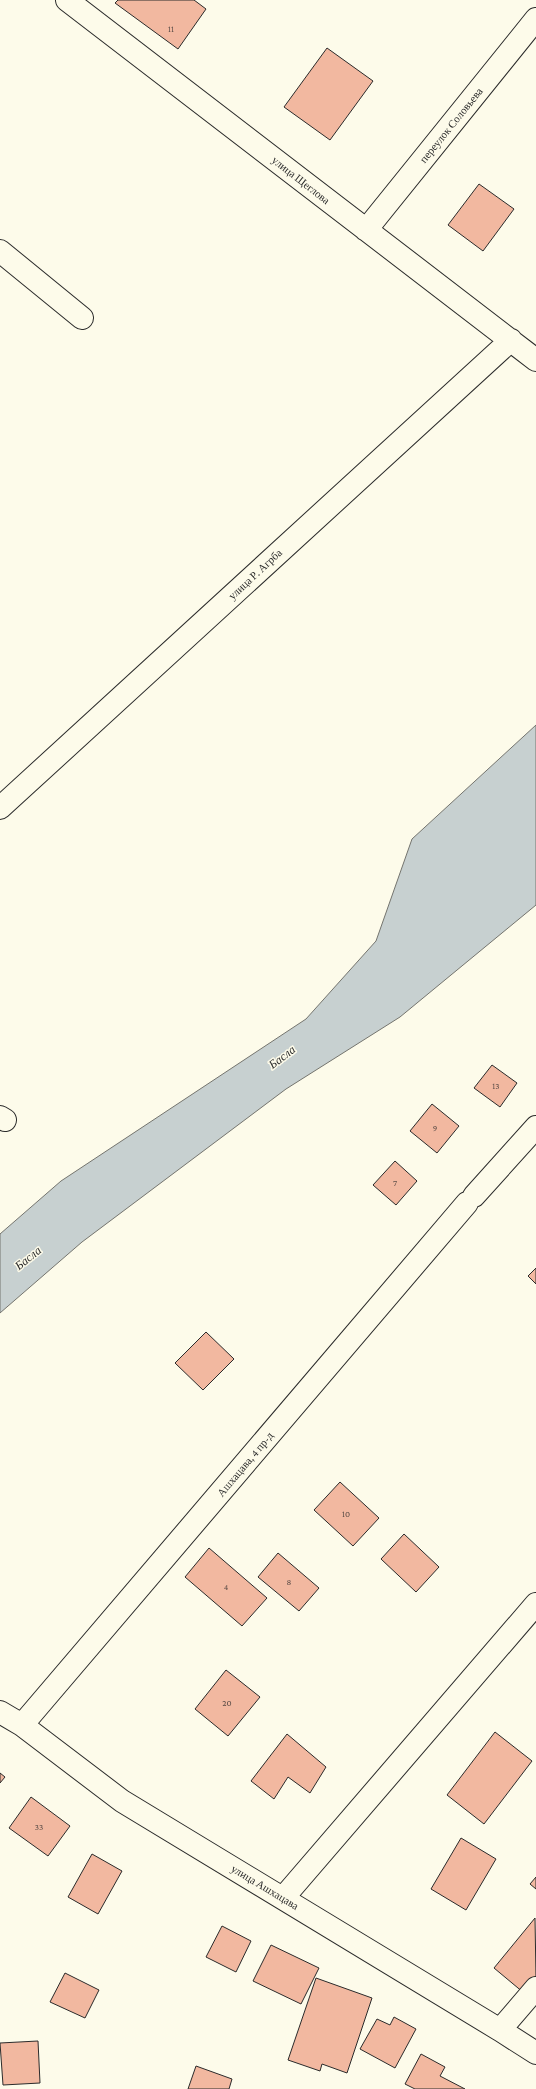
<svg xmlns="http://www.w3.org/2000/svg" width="536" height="2089" font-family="'Crimson Pro',serif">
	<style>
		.water { fill: #c7d0d0; stroke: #74746e }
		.building { fill: #f2b8a0; stroke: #2b2b2b }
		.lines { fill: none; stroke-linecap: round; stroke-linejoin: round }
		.minor-casing { stroke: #2b2b2b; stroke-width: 24 }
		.minor { stroke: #fdfbea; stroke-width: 22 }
		.labels { text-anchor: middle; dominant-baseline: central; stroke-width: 3; stroke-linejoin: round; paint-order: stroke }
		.number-label { font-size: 9px; fill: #5d4e48 }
		.street-label { font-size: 11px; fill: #2b2b2b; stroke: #fdfbea }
		.water-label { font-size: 12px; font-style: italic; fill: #2b2b2b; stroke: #fdfbea }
	</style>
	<rect width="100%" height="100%" fill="#fdfbea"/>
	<path class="water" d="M536 725V905L400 1017 286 1089 82 1242 0 1313V1234L61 1181 306 1019 376 941 412 839Z"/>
	<path class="building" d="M118 0H194L206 9 178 49 115 3Z
		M327 48 373 81 330 140 284 107Z
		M479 184 514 209 483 251 448 225Z
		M492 1065 517 1083 500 1107 474 1088Z
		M432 1104 459 1126 437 1153 410 1131Z
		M395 1161 417 1181 396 1205 373 1185Z
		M536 1268V1284L528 1276Z
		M206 1332 234 1359 203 1390 175 1363Z
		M340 1482 379 1518 353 1546 314 1510Z
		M404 1534 439 1567 416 1592 381 1559Z
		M209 1548 267 1598 242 1626 185 1577Z
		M278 1553 319 1588 299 1611 258 1577Z
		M226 1670 260 1697 228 1736 195 1709Z
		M495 1732 532 1761 484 1824 447 1795Z
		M287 1734 326 1767 310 1793 288 1777 274 1799 251 1781Z
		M0 1773 5 1777 0 1783Z
		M31 1797 70 1826 48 1856 9 1828Z
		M461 1838 496 1859 466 1910 431 1889Z
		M92 1854 122 1871 98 1914 68 1897Z
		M536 1877V1889L530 1884Z
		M535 1918 536 1978 524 1993 494 1968Z
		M222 1926 251 1941 236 1972 206 1957Z
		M271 1945 319 1968 301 2004 253 1981Z
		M65 1973 99 1990 85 2018 50 2002Z
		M316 1978 372 1998 347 2073 322 2064 320 2071 288 2060Z
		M394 2017 416 2029 395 2068 360 2049 377 2019 390 2025Z
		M38 2041 40 2083 3 2085 0 2043Z
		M421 2054 445 2067 440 2076 465 2089H415L405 2084Z
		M196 2066 232 2079 229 2089H188Z"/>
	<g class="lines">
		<defs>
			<path id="minor" d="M67 0 536 360
				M366 230 536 19
				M0 251 82 318
				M0 808 511 340
				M0 1117 5 1120
				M474 1196 536 1127
				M0 1712 22 1725 122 1801 500 2030 536 2053
				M22 1725 467 1203
				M283 1898 536 1604
				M500 2030 536 1988"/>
		</defs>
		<use href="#minor" class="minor-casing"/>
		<use href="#minor" class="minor"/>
	</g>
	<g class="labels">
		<g class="number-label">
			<text x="171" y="29">11</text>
			<text x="496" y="1086">13</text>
			<text x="435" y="1128">9</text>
			<text x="395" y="1183">7</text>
			<text x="346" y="1514">10</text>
			<text x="289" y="1582">8</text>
			<text x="226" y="1587">4</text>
			<text x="227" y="1703">20</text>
			<text x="39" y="1827">33</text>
		</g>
		<g class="street-label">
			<text transform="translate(451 125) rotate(-51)">переулок Соловьева</text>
			<text transform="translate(301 180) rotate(38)">улица Щеглова</text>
			<text transform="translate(255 574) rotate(-43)">улица Р. Агрба</text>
			<text transform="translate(245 1464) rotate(-50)">Ашхацава, 4 пр-д</text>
			<text transform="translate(265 1887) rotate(31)">улица Ашхацава</text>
		</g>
		<g class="water-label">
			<text transform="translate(282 1057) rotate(-37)">Басла</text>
			<text transform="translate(28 1258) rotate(-39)">Басла</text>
		</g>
	</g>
</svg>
